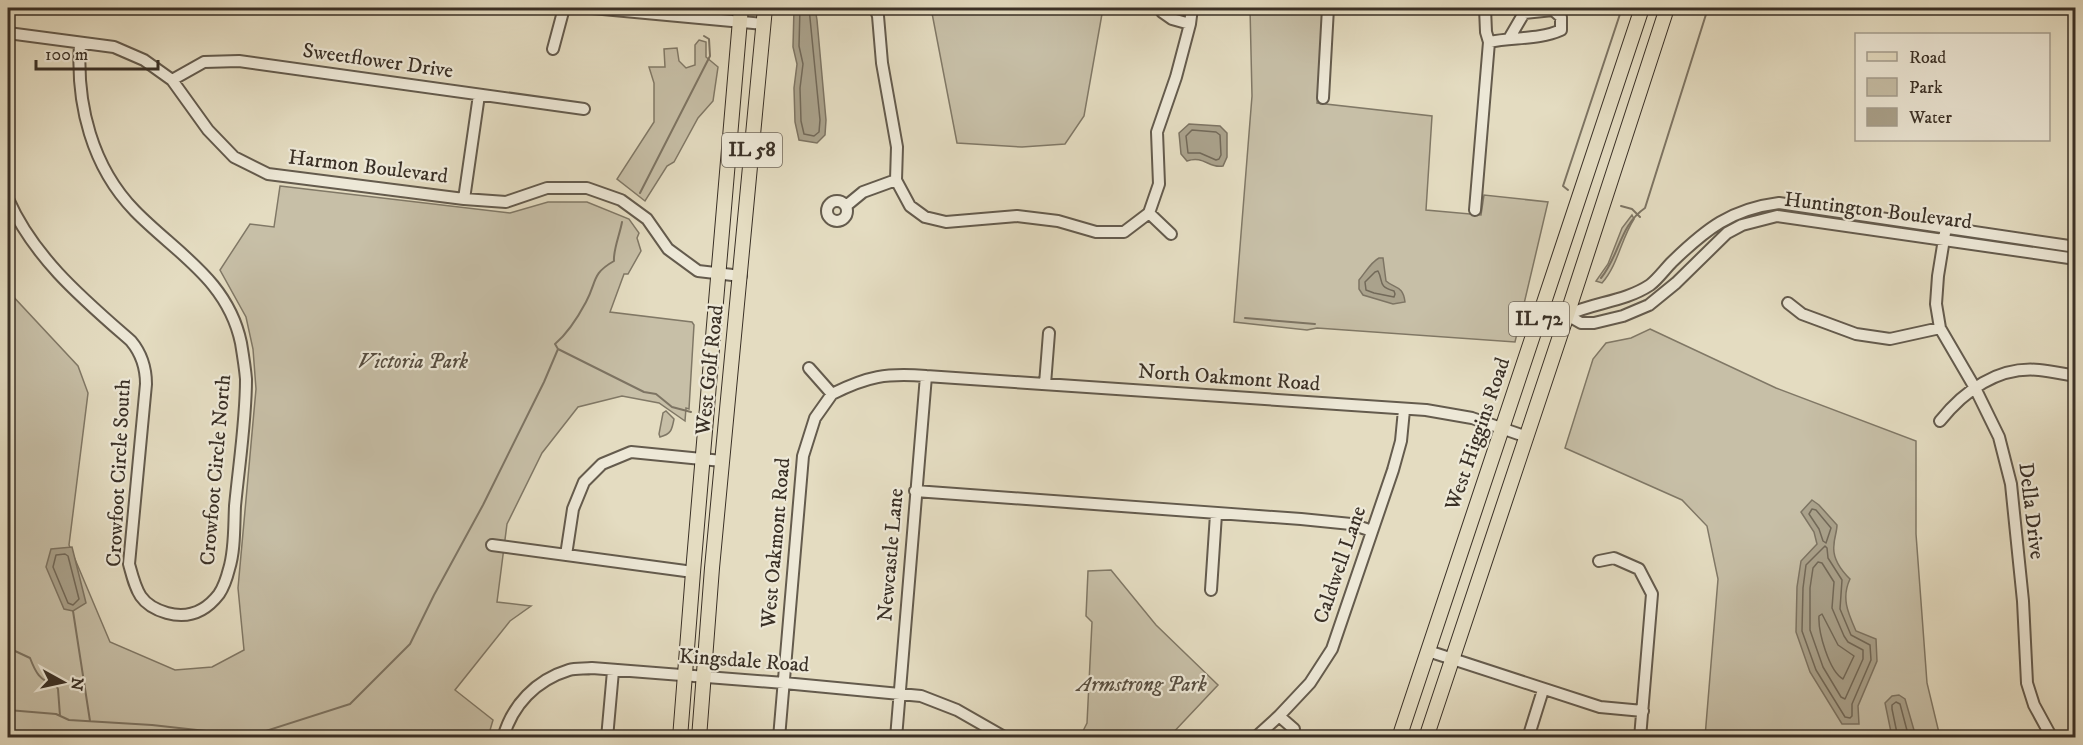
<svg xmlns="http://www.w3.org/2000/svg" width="2083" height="745" font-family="'IM FELL DW Pica',serif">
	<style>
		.green { fill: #c7bfa7; stroke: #807866; stroke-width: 1.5 }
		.water { fill: #aaa28c; stroke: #7d7463; stroke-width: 1.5 }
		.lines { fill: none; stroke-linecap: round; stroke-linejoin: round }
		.shore { stroke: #726959; stroke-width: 1.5 }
		.stream { stroke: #7d7463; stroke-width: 2 }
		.minor-casing { stroke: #645b4d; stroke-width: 14 }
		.major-casing { stroke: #3a3026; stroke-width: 16 }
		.minor { stroke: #ede8d7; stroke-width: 10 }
		.major { stroke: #e4dcc1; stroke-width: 14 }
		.labels { text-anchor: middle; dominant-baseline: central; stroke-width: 4.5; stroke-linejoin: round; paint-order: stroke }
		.shield { fill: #ede8d7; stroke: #70675b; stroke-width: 1.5 }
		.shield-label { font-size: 20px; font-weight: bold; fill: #3a3026 }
		.street-label { font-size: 21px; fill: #3a3026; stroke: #ede8d7 }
		.park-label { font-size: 21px; font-style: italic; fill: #564d40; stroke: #ede8d7 }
	</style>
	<rect width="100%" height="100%" fill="#e4dcc1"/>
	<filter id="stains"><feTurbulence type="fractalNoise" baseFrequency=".00333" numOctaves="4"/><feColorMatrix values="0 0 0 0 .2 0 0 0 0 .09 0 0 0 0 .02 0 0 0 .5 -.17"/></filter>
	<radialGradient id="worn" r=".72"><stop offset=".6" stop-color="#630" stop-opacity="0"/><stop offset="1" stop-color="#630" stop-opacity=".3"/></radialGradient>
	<path class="green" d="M931 8H1101L1102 14 1084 116 1065 144 1022 147 957 143Z
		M1250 8H1326L1317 103 1432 116 1426 210 1481 215 1484 195 1548 202 1515 342 1317 328 1307 330 1234 322 1252 96Z
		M699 40 706 42V57L718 67 713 101 698 118 674 162 667 166 645 201 617 179 654 122V83L649 67H665L664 49 677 48 679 61 686 68 695 65V45Z
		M280 186 510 213 548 202H587L629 219 639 233 637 238 641 251 628 274H624L610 312 692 322 694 325 689 409 686 408 685 421 659 403 622 396 578 407 542 453 507 524 497 602 531 606 510 621 455 690 493 720 488 737H8V291L78 366 88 393 69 545 110 642 175 670 212 667 244 650 238 588 256 389 253 349 246 317 220 270 250 224 274 227Z
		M1632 215 1634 219C1621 239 1618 265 1602 283L1596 281 1608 264 1622 228Z
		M1650 329 1776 388 1916 441V534L1927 683 1940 737H1705L1718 579 1707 526 1682 500 1565 448 1593 359 1606 343 1631 338Z
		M666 411 674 419C672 430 671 434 660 437L659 434 663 413Z
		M1111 570 1156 625 1218 685 1169 737H1080L1087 723 1092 622 1086 616 1088 571Z"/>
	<path class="water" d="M794 8H815L817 20 826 120 825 135 817 143 799 140 795 122 794 88 797 64 793 47Z
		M1189 124 1220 126 1227 133V157L1223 166C1209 169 1204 155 1187 161L1181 154 1179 133Z
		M1379 258H1383L1386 281C1395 289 1403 285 1405 302L1393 304 1363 295 1359 289V280C1365 273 1371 262 1379 258Z
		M1812 500 1819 505 1837 525C1837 532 1834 538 1834 545 1832 558 1841 570 1850 579 1841 598 1848 613 1856 631L1876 639 1877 661 1858 706 1859 724H1842L1810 672 1796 632 1797 587 1801 561 1817 544 1814 532 1801 512Z
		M72 547 86 603 73 611 64 609 46 567 51 549Z
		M1899 695 1905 699 1916 737H1892L1885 703 1892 696Z"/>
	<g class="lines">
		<path class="shore" d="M800 8 799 46 803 64 800 88 801 121 804 134 814 136 819 132 820 120 809 8
			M1192 130 1216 132 1220 135 1221 155 1219 159 1216 160 1200 153H1188L1186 136Z
			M1378 271C1384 282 1377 286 1394 291L1395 294 1394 297 1374 293 1366 290 1365 282 1375 272Z
			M1812 509 1816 510 1831 528 1826 543 1823 541 1819 529 1809 514Z
			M1825 546 1827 548 1828 558 1842 580 1840 609 1851 635 1870 645 1871 660 1852 704V716L1850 718 1845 717 1816 670 1802 631 1803 588 1806 565Z
			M65 554 68 556 79 599 73 605 68 603 53 567 56 555Z
			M1818 562 1822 563 1834 582 1832 608 1844 636 1848 642 1863 650V659L1845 699 1841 697 1823 667 1810 630V588L1813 568Z
			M1822 614 1838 645 1854 656 1843 679C1829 671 1818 632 1819 616Z
			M1898 738 1892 709V705L1896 702 1900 704 1909 738"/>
		<path class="stream" d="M1568 190 1563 186 1622 8
			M640 193 710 56 709 39 704 36
			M1621 206 1632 209 1640 217
			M1601 278C1620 255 1619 226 1645 208L1708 8
			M1245 318 1315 324
			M558 349 644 392 656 394 672 407 691 412
			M73 611 90 721
			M8 651H15L30 658C35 671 40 682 55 684L58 689 60 716
			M8 710 56 714 69 720 152 725 215 732 223 738
			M244 738 350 704 410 644 434 595 483 505 544 382 558 349 555 344C568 333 578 317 586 302 597 282 591 274 614 261 613 250 620 234 622 222"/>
		<defs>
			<path id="minor" d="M592 8 764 24
				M875 8 878 16 882 63 897 147 896 180 910 206 925 217 946 222 1017 216 1058 221 1096 232H1124L1149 213 1159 184 1157 132 1176 77 1190 24 1192 8
				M1162 8V12L1172 19 1190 24
				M8 33 114 47 144 60 172 80 208 130 234 157 268 174 464 199 506 202 547 188H587L621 200 647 219 668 249 698 271 741 276
				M1489 42C1513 37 1539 40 1561 30V17L1553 10 1524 13 1510 37
				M553 49 564 8
				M172 80 204 62 239 61 584 109
				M1323 98 1328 8
				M8 199C34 258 83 299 131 341 141 353 146 368 146 384L129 564C136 590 139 605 167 613 189 619 206 611 219 594 223 588 227 577 229 569 235 550 234 526 235 506 239 464 246 421 246 379 245 367 243 355 241 343 228 280 176 253 135 211 92 167 76 104 80 44
				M464 199 479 95
				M827 211a10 10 0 1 1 20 0a10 10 0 1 1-20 0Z
				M846 206 863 192 896 180
				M1475 210 1489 42 1486 32 1485 8
				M1149 213 1171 234
				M1945 233 1938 276 1936 304 1940 328 1975 388 1999 437 2011 484 2023 601 2027 683 2034 705 2052 738
				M1788 303 1802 314 1856 334 1890 339 1940 328
				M1542 312 1567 315 1581 323H1594L1623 316 1649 305 1676 283 1727 233 1742 225 1777 216 2076 259
				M1567 315C1595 302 1624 302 1650 285 1658 279 1665 269 1672 262 1706 229 1731 209 1779 203L2076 247
				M1045 384 1049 333
				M832 394C868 376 886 373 926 376L1426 410 1472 418 1527 437
				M1940 421C1964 391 1998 366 2039 370 2051 371 2063 374 2076 376
				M915 491 1301 519 1351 524 1372 531
				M492 545 693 572
				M566 555 573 509 584 482 602 464 631 452 722 461
				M1599 561 1614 558 1639 569 1652 594 1640 738
				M1211 590 1216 514
				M1428 651 1600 707 1643 711
				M1279 716 1294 729
				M503 738C512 705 536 680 569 670 576 668 585 669 592 668L784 683 921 696 957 710 1006 738
				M607 738 613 671
				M779 738 803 456 815 418 832 394 809 368
				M896 738 926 376
				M1255 738 1279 716 1310 683 1332 649 1393 470 1401 441 1404 410
				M1528 738 1543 690"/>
			<path id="major" d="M680 738 693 572 741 8
				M699 738 712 568 765 8
				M1399 738 1642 8
				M1426 738 1567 315 1667 8"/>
		</defs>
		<use href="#minor" class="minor-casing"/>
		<use href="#major" class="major-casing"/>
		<use href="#minor" class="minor"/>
		<use href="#major" class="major"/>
	</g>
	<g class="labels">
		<g class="shield">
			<rect x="722" y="133" width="60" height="34" rx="4.5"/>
			<rect x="1509" y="302" width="60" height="34" rx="4.5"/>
		</g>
		<g class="shield-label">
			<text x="752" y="150">IL 58</text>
			<text x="1539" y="319">IL 72</text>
		</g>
		<g class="street-label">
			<text transform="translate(378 61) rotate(8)">Sweetflower Drive</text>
			<text transform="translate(368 167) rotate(7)">Harmon Boulevard</text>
			<text transform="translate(1878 211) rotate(7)">Huntington Boulevard</text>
			<text transform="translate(710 370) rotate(-84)">West Golf Road</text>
			<text transform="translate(1229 378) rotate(4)">North Oakmont Road</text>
			<text transform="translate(1478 434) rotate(-71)">West Higgins Road</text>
			<text transform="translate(216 470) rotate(-85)">Crowfoot Circle North</text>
			<text transform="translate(119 473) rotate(-87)">Crowfoot Circle South</text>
			<text transform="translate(2031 511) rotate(83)">Della Drive</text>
			<text transform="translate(776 543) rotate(-85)">West Oakmont Road</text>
			<text transform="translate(891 555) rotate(-85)">Newcastle Lane</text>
			<text transform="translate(1340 565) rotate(-71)">Caldwell Lane</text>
			<text transform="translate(744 661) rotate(4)">Kingsdale Road</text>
		</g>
		<g class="park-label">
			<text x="413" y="362">Victoria Park</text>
			<text x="1142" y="685">Armstrong Park</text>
		</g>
	</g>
	<rect width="2083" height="745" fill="none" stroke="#e4dcc1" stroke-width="30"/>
	<rect x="9" y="9" width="2065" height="727" fill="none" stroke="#3a3026" stroke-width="3"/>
	<rect x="15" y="15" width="2053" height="715" fill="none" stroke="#3a3026" stroke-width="1.5"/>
	<rect x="1855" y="33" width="195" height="108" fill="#ede8d7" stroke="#a59e90" stroke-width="1.5"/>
	<rect x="1867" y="52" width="30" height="9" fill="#e4dcc1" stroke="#a59e90" stroke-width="1.5"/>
	<text x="1909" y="63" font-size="18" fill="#3a3026">Road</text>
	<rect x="1867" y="78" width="30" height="18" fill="#c7bfa7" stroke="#a59e90" stroke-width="1.5"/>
	<text x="1909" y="93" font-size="18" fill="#3a3026">Park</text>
	<rect x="1867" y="108" width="30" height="18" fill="#aaa28c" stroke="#a59e90" stroke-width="1.5"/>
	<text x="1909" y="123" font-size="18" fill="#3a3026">Water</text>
	<g transform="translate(63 682) rotate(98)" stroke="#ede8d7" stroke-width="4.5" paint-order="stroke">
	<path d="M0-4.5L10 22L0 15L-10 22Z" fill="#3a3026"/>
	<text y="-9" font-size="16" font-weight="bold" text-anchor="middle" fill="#3a3026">N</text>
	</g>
	<path d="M36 60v9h122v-9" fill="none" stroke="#3a3026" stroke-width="3"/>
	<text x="45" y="60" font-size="18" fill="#3a3026" stroke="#ede8d7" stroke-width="4.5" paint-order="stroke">100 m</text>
	<rect width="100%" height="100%" filter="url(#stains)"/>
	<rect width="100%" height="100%" fill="url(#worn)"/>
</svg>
